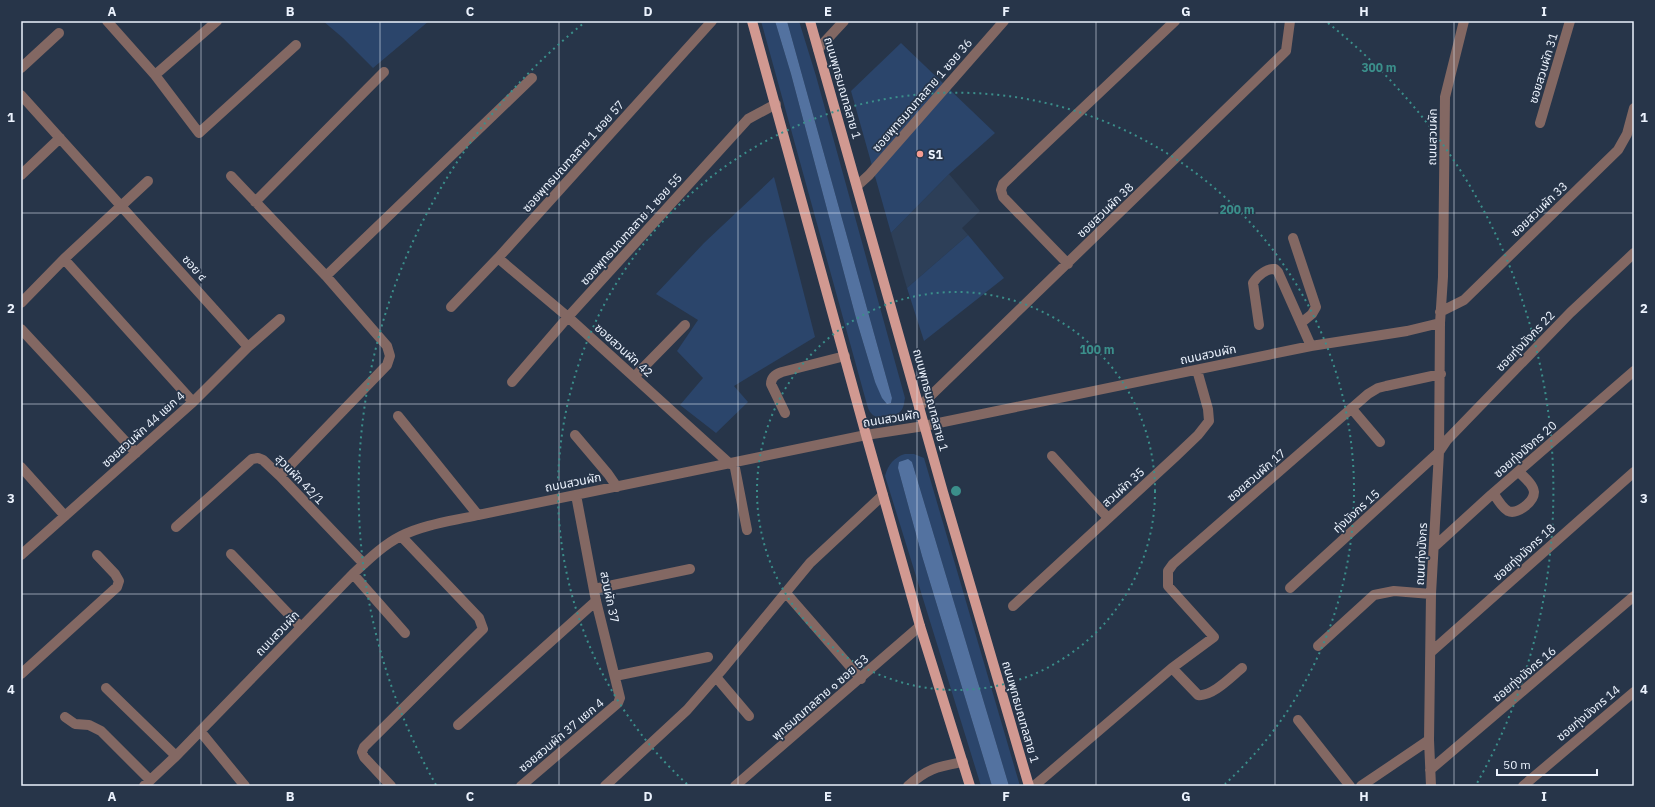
<svg xmlns="http://www.w3.org/2000/svg" width="1655" height="807" font-family="'IBM Plex Sans','Noto Sans Thai',sans-serif">
	<style>
		.built { fill: #2d3f58 }
		.green { fill: #2b456b }
		.water { fill: #5372a0 }
		.lines { fill: none; stroke-linecap: round; stroke-linejoin: round }
		.minor { stroke: #836863; stroke-width: 10 }
		.major { stroke: #d19991; stroke-width: 10 }
		.grid { fill: none; stroke: #ebf2fd; stroke-width: 1; stroke-opacity: 0.55 }
		.ring { fill: none; stroke: #3b8f8b; stroke-width: 2; stroke-dasharray: 2 4 }
		.poi-dot { fill: #f59c91; stroke: #273549; stroke-width: 1.5 }
		.labels { text-anchor: middle; dominant-baseline: central; stroke-width: 3.5; stroke-linejoin: round; paint-order: stroke }
		.street-label { font-size: 12px; fill: #ebf2fd; stroke: #273549 }
		.poi-label { font-size: 12px; font-weight: bold; fill: #ebf2fd; stroke: #273549; text-anchor: start }
		.centre { fill: #3b8f8b; stroke: #273549; stroke-width: 2 }
		.ring-label { font-size: 12px; text-anchor: middle; font-weight: bold; fill: #3b8f8b; stroke: #273549; stroke-width: 3.5; stroke-linejoin: round; paint-order: stroke }
		.neatline { fill: none; stroke: #ebf2fd; stroke-width: 1.5 }
		.grid-label { font-size: 13px; text-anchor: middle; font-weight: bold; fill: #ebf2fd }
	</style>
	<rect width="100%" height="100%" fill="#273549"/>
	<path class="built" d="M949 174 980 211 962 228 968 235 907 288 891 233Z"/>
	<path class="green" d="M323 21H429L373 68 343 38Z
		M761 21H775L791 74 857 322 875 382 891 403 892 398 787 21H799L816 76 905 398C904 403 904 407 901 411 895 417 876 421 871 413 868 410 867 404 866 401Z
		M901 43 995 133 949 174 891 233 851 91Z
		M774 177 815 337 734 386 748 402 716 433 680 405 703 378 677 351 698 320 656 294 704 243Z
		M968 235 1004 278 924 341 907 288Z
		M905 454H914L924 458 1020 786H1009L912 462 898 468 922 556 992 786H981L885 476C888 465 894 457 905 454Z"/>
	<path class="water" d="M775 21H787L892 398 891 403 887 404 882 398 875 382 857 322 791 74Z
		M908 459 912 462 1009 786H992L922 556 898 468 899 462Z"/>
	<g class="lines">
		<path class="minor" d="M107 21 155 75 199 133 296 45
			M818 49 844 21
			M21 68 59 33
			M155 75 217 21
			M21 95 248 347
			M1540 123 1570 21
			M21 175 60 138
			M231 176 326 276 387 346 390 356 387 365 280 476
			M858 185 869 175 1004 21
			M255 202 384 72
			M1293 238 1316 307 1312 314 1301 323
			M498 258 568 317 730 464
			M64 259 193 402
			M1068 264 1003 197 1001 190 1003 184 1175 21
			M326 276 532 78
			M21 303 64 259 148 181
			M451 307 498 258 712 21
			M1440 312 1464 300 1618 150 1627 134 1634 108
			M1259 325 1253 283C1257 276 1267 268 1275 269L1278 272 1311 346
			M21 329 136 453
			M635 376 685 325
			M512 382 568 317 748 119 776 104
			M919 407 1286 51 1290 21
			M1352 409 1380 442
			M785 413 771 384C771 378 776 374 782 372L845 356
			M398 416 478 515
			M575 435 608 474 617 487
			M1052 456 1108 518
			M734 463 747 530
			M21 467 65 516
			M1494 494C1497 499 1503 508 1508 511 1517 515 1534 502 1534 492 1533 484 1524 477 1519 472
			M176 527 252 459 258 458 263 460 280 476 364 564
			M1434 547 1491 495 1634 371
			M231 554 301 627
			M21 555 193 402 248 347 280 319
			M353 574 405 633
			M1290 588 1439 452 1447 440 1570 313 1634 253
			M594 589 690 569
			M786 593 861 679
			M1013 606 1176 456 1198 435 1209 421 1208 409 1197 370
			M1318 646 1374 595 1394 591 1431 594
			M1431 652 1634 472
			M1172 668 1198 695C1212 697 1231 677 1242 668
			M21 674 117 587 119 581 115 574 97 555
			M615 676 708 657
			M716 677 749 716
			M106 688 176 756
			M65 717 75 724 89 725 101 731 150 780
			M1298 720 1350 786
			M458 725 596 601
			M200 731 245 786
			M1430 770 1634 596
			M144 786 176 756 353 574C368 560 383 545 401 536 425 524 453 521 478 515L866 435 924 426 1311 346 1407 331 1440 323 1443 277 1445 97 1464 21
			M391 786 364 757 362 752 364 747 483 629 479 618 401 536
			M521 786 618 703 620 698 596 601 576 495
			M605 786 687 710 721 671 810 563 883 495
			M735 786 920 626
			M908 786C928 768 937 767 963 762
			M1034 786 1172 668 1214 637 1168 586V571L1173 564 1368 394 1378 388 1386 386 1441 374
			M1361 786 1429 740
			M1431 786 1429 740 1431 594 1439 452 1440 323
			M1523 786 1634 692"/>
		<path class="major" d="M752 21 866 435 920 626 970 786
			M810 21 943 492 1029 786"/>
	</g>
	<path class="grid" d="M201 21V786M380 21V786M559 21V786M738 21V786M917 21V786M1096 21V786M1275 21V786M1454 21V786M21 213H1634M21 404H1634M21 594H1634"/>
	<g class="ring">
		<circle cx="956" cy="491" r="199"/>
		<path d="M687 784A398 398 0 1 1 1225 784"/>
		<path d="M436 785A598 598 0 0 1 584 23M1328 23A598 598 0 0 1 1476 785"/>
	</g>
	<circle class="poi-dot" cx="920" cy="154" r="4"/>
	<g class="labels">
		<g class="street-label">
			<text transform="translate(1543 68) rotate(-73)">ซอยสวนผัก 31</text>
			<text transform="translate(843 88) rotate(74)">ถนนพุทธมณฑลสาย 1</text>
			<text transform="translate(922 95) rotate(-49)">ซอยพุทธมณฑลสาย 1 ซอย 36</text>
			<text transform="translate(1432 137) rotate(-89)">ถนนสวนผัก</text>
			<text transform="translate(573 156) rotate(-48)">ซอยพุทธมณฑลสาย 1 ซอย 57</text>
			<text transform="translate(1539 209) rotate(-44)">ซอยสวนผัก 33</text>
			<text transform="translate(1105 210) rotate(-44)">ซอยสวนผัก 38</text>
			<text transform="translate(631 229) rotate(-48)">ซอยพุทธมณฑลสาย 1 ซอย 55</text>
			<text transform="translate(195 268) rotate(48)">ซอย ๔</text>
			<text transform="translate(1525 341) rotate(-46)">ซอยทุ่งมังกร 22</text>
			<text transform="translate(624 350) rotate(42)">ซอยสวนผัก 42</text>
			<text transform="translate(1208 354) rotate(-12)">ถนนสวนผัก</text>
			<text transform="translate(931 400) rotate(75)">ถนนพุทธมณฑลสาย 1</text>
			<text transform="translate(891 418) rotate(-9)">ถนนสวนผัก</text>
			<text transform="translate(143 429) rotate(-42)">ซอยสวนผัก 44 แยก 4</text>
			<text transform="translate(1525 449) rotate(-41)">ซอยทุ่งมังกร 20</text>
			<text transform="translate(1256 475) rotate(-41)">ซอยสวนผัก 17</text>
			<text transform="translate(300 479) rotate(46)">สุวนผัก 42/1</text>
			<text transform="translate(573 482) rotate(-11)">ถนนสวนผัก</text>
			<text transform="translate(1123 487) rotate(-42)">สวนผัก 35</text>
			<text transform="translate(1356 511) rotate(-42)">ทุ่งมังกร 15</text>
			<text transform="translate(1524 552) rotate(-42)">ซอยทุ่งมังกร 18</text>
			<text transform="translate(1421 554) rotate(-87)">ถนนทุ่งมังกร</text>
			<text transform="translate(610 597) rotate(78)">สวนผัก 37</text>
			<text transform="translate(277 633) rotate(-46)">ถนนสวนผัก</text>
			<text transform="translate(1524 674) rotate(-40)">ซอยทุ่งมังกร 16</text>
			<text transform="translate(820 697) rotate(-41)">พุทธมณฑลสาย ๑ ซอย 53</text>
			<text transform="translate(1021 712) rotate(74)">ถนนพุทธมณฑลสาย 1</text>
			<text transform="translate(1588 713) rotate(-40)">ซอยทุ่งมังกร 14</text>
			<text transform="translate(561 735) rotate(-40)">ซอยสวนผัก 37 แยก 4</text>
		</g>
		<g class="poi-label">
			<text x="928" y="154">S1</text>
		</g>
	</g>
	<circle cx="956" cy="491" r="6" class="centre"/>
	<g class="ring-label">
		<text x="1379" y="72">300 m</text>
		<text x="1237" y="214">200 m</text>
		<text x="1097" y="354">100 m</text>
	</g>
	<rect width="1655" height="807" fill="none" stroke="#273549" stroke-width="44"/>
	<path d="M1497 769v6h100v-6" fill="none" stroke="#ebf2fd" stroke-width="2"/>
	<text x="1503" y="769" font-size="12" fill="#ebf2fd" stroke="#273549" stroke-width="3" paint-order="stroke">50 m</text>
	<rect x="22" y="22" width="1611" height="763" class="neatline"/>
	<g class="grid-label">
		<text x="112" y="16">A</text>
		<text x="290" y="16">B</text>
		<text x="470" y="16">C</text>
		<text x="648" y="16">D</text>
		<text x="828" y="16">E</text>
		<text x="1006" y="16">F</text>
		<text x="1186" y="16">G</text>
		<text x="1364" y="16">H</text>
		<text x="1544" y="16">I</text>
		<text x="11" y="122">1</text>
		<text x="1644" y="122">1</text>
		<text x="11" y="313">2</text>
		<text x="1644" y="313">2</text>
		<text x="11" y="503">3</text>
		<text x="1644" y="503">3</text>
		<text x="11" y="694">4</text>
		<text x="1644" y="694">4</text>
		<text x="112" y="801">A</text>
		<text x="290" y="801">B</text>
		<text x="470" y="801">C</text>
		<text x="648" y="801">D</text>
		<text x="828" y="801">E</text>
		<text x="1006" y="801">F</text>
		<text x="1186" y="801">G</text>
		<text x="1364" y="801">H</text>
		<text x="1544" y="801">I</text>
	</g>
</svg>
